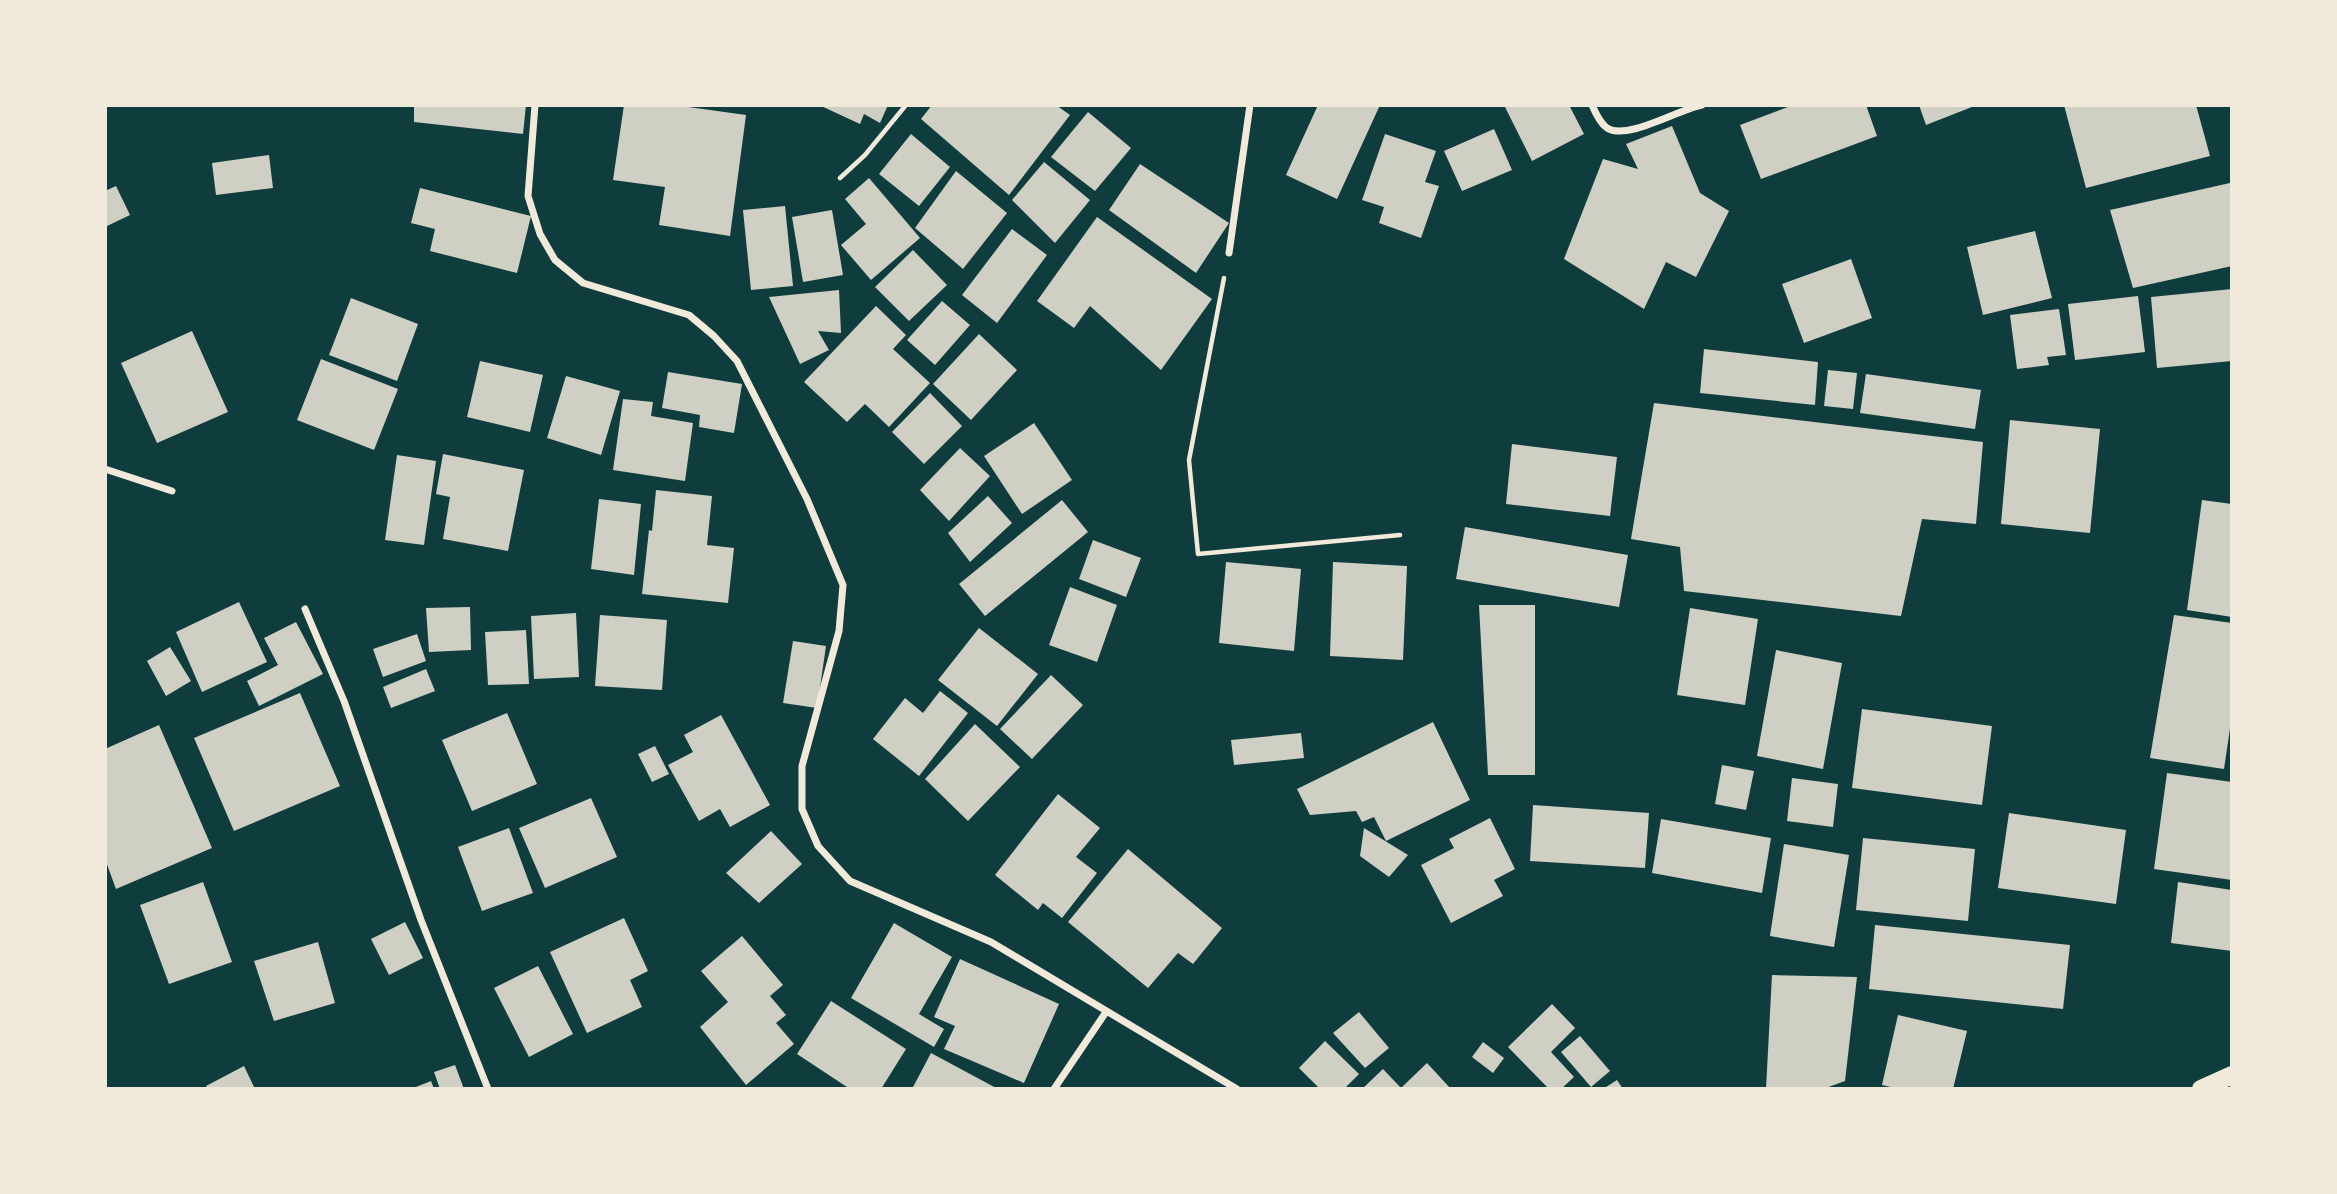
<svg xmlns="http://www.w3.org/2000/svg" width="2337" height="1194" font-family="Roboto,sans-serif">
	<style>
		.building { fill: #cfcfc3 }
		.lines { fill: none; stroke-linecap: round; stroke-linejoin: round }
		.path { stroke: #f1e9da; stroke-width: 4.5 }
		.minor { stroke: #f1e9da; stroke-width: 7 }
		.primary { stroke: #f1e9da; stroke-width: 18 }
	</style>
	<rect width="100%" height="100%" fill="#0f3d3e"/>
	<path class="building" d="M414 105H526L523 134 414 122Z
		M624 105H674L746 115 730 236 659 225 665 187 613 180Z
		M819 105H888L880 123 864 114 860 124Z
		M932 105H1056L1070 115 1009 195 921 119Z
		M1318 105H1380L1337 199 1286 175Z
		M1504 105H1569L1584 134 1532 161Z
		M1793 105H1866L1877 136 1761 179 1740 125Z
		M1919 105H1977L1926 125Z
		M2064 105H2196L2210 156 2086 188Z
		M1088 112 1131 148 1095 191 1051 157Z
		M1672 126 1700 193 1729 211 1696 277 1666 262 1644 309 1564 259 1603 159 1638 169 1626 144Z
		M1494 129 1512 170 1462 191 1444 151Z
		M911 134 950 167 919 206 879 174Z
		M1385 134 1436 151 1425 182 1439 186 1421 238 1379 223 1384 207 1362 200Z
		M269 155 273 188 216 195 212 163Z
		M1044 162 1090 200 1055 243 1012 200Z
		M1140 164 1229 223 1196 273 1109 210Z
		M956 171 1007 213 963 269 915 228Z
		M869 178 920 238 871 280 841 245 866 224 845 199Z
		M2230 183 2232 194V266L2133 288 2110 210Z
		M116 186 130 215 105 227V191Z
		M420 188 531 216 517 273 430 251 435 229 411 223Z
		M785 206 793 286 751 290 743 210Z
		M832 210 843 275 803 282 792 217Z
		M1097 217 1212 299 1161 370 1090 306 1074 328 1037 301Z
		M1012 229 1047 255 997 323 962 295Z
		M2035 231 2052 298 1983 315 1967 247Z
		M913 250 947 285 909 321 875 287Z
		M1851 259 1872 318 1804 343 1782 284Z
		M2232 289V361L2157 368 2151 297Z
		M839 290 841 333 818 331 829 350 800 364 769 297Z
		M2138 296 2145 352 2075 360 2068 304Z
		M351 298 418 324 397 381 329 355Z
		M942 301 970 325 935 365 907 340Z
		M876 306 906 335 893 349 930 383 889 427 865 404 847 422 804 382Z
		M2059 309 2066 355 2047 357 2049 365 2017 369 2010 315Z
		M192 331 228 412 157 443 121 363Z
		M979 334 1017 370 971 420 933 384Z
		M1704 349 1818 362 1815 405 1700 393Z
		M321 359 398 389 374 450 297 420Z
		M480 361 543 375 530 432 467 417Z
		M1828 370 1857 373 1853 409 1824 406Z
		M668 372 742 384 734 433 699 427 700 415 662 408Z
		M1866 374 1981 390 1975 429 1860 413Z
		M566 376 620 391 601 455 547 438Z
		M930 393 962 426 924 464 892 432Z
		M623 399 653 402 651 416 693 423 685 481 613 470Z
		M1654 403 1983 442 1976 524 1922 519 1901 616 1684 591 1680 547 1631 539Z
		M2010 420 2100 429 2090 533 2001 524Z
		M1034 423 1072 480 1022 514 984 456Z
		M1512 444 1617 457 1610 516 1506 504Z
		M960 448 990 476 949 521 920 490Z
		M443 454 524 470 508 551 443 539 450 497 436 494Z
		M397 455 436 461 424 545 385 540Z
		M656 490 712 496 707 545 734 548 728 603 642 594 649 530 652 531Z
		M988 496 1012 523 970 562 948 533Z
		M599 499 641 504 634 575 591 569Z
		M1062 500 1088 532 985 616 959 584Z
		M2202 500 2232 504V617L2187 610Z
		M1465 527 1628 555 1619 607 1456 579Z
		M1093 540 1141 558 1126 597 1079 579Z
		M1226 562 1301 569 1294 651 1219 643Z
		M1333 562 1407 566 1403 660 1330 656Z
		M1070 587 1117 605 1097 662 1049 645Z
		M239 602 267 662 202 692 176 632Z
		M1479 605H1535V775H1488Z
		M470 607 471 650 429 652 426 608Z
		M1690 608 1758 619 1745 705 1677 695Z
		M576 613 579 677 534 679 531 616Z
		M600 615 667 620 662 690 595 686Z
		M2174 615 2232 623V715L2224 769 2150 758Z
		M296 622 323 674 259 706 247 681 278 665 264 638Z
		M979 628 1038 674 997 726 938 680Z
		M526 630 529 684 488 685 485 632Z
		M417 634 426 661 383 677 373 649Z
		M793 641 826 646 817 708 783 703Z
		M170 647 191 681 166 696 147 661Z
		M1776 650 1842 663 1823 769 1757 756Z
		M426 669 435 691 391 708 383 687Z
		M1051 675 1083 705 1032 759 1000 729Z
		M940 691 968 713 919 776 873 739 905 698 923 713Z
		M300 693 340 786 234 831 194 738Z
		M1862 709 1992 726 1982 805 1852 788Z
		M507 713 537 784 472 811 442 740Z
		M721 715 770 805 730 827 720 809 699 821 668 765 693 752 684 735Z
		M1433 722 1470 800 1386 841 1374 817 1362 822 1356 811 1310 815 1297 789Z
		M975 724 1020 767 968 821 925 779Z
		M159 725 212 848 116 889 105 859V749Z
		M1301 733 1304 758 1234 765 1231 740Z
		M655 746 669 774 652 782 638 754Z
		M1722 765 1754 771 1746 810 1715 804Z
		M2167 773 2232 782V880L2154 869Z
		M1792 778 1838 784 1833 827 1787 821Z
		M1058 794 1100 828 1076 857 1097 873 1062 918 1043 903 1038 910 995 875Z
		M591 798 617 857 545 888 519 828Z
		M1533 805 1649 813 1645 868 1530 861Z
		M2009 813 2126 830 2116 904 1998 888Z
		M1490 818 1515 869 1494 880 1503 896 1451 923 1421 865 1454 848 1449 839Z
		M1661 819 1771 838 1762 893 1652 873Z
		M509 828 533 893 482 911 458 847Z
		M1364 828 1408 855 1389 877 1360 856Z
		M771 831 802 864 759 903 726 873Z
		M1863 838 1975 849 1968 921 1856 910Z
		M1784 844 1849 855 1834 947 1770 936Z
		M1128 849 1222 928 1193 964 1178 953 1148 988 1068 922Z
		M203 882 232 962 169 984 140 905Z
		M2178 882 2232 890V951L2171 943Z
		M624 918 648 971 630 980 642 1007 587 1033 550 952Z
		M405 922 423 958 389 975 371 939Z
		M894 923 952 957 919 1014 944 1029 934 1047 851 998Z
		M1875 925 2070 945 2063 1009 1869 989Z
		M742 936 783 985 770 996 786 1015 776 1023 794 1044 746 1085 700 1027 728 1002 701 971Z
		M318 942 335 1003 274 1021 254 961Z
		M960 959 1059 1004 1024 1083 944 1049 955 1026 934 1017Z
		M538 966 573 1034 529 1057 494 988Z
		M1772 975 1857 977 1845 1081 1823 1089H1766Z
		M831 1001 906 1049 881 1089H850L797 1054Z
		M1552 1004 1575 1028 1551 1052 1574 1077 1561 1089H1549L1508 1047Z
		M1359 1012 1389 1048 1365 1068 1333 1033Z
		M1898 1015 1967 1031 1953 1089H1899L1882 1085Z
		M1580 1036 1610 1071 1591 1087 1561 1052Z
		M1325 1041 1359 1074 1344 1089H1320L1299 1068Z
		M1483 1042 1504 1058 1493 1073 1472 1057Z
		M931 1053 998 1089H912Z
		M1427 1063 1451 1089H1362L1383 1069 1401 1088Z
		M455 1065 464 1089H440L434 1072Z
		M244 1066 255 1089H208L206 1086Z
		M1617 1080 1623 1089H1603Z
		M431 1081 434 1089H411Z"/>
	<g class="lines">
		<path class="path" d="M840 178 865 155 906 105
			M1224 278 1189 460 1198 554 1400 535"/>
		<path class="minor" d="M535 105 528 196 540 234 555 260 583 283 689 315 714 336 737 361 807 499 843 585 839 631 802 766V809L818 846 850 881 991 942 1237 1089
			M1592 105C1595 112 1600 123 1607 128 1627 141 1679 109 1702 105
			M1229 253 1250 105
			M105 469 172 491
			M305 609 344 701 421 920 488 1089
			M1054 1089 1106 1012"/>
		<path class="primary" d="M2201 1089 2232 1075"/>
	</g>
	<rect width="2337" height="1194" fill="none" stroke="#f1e9da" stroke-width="214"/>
</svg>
